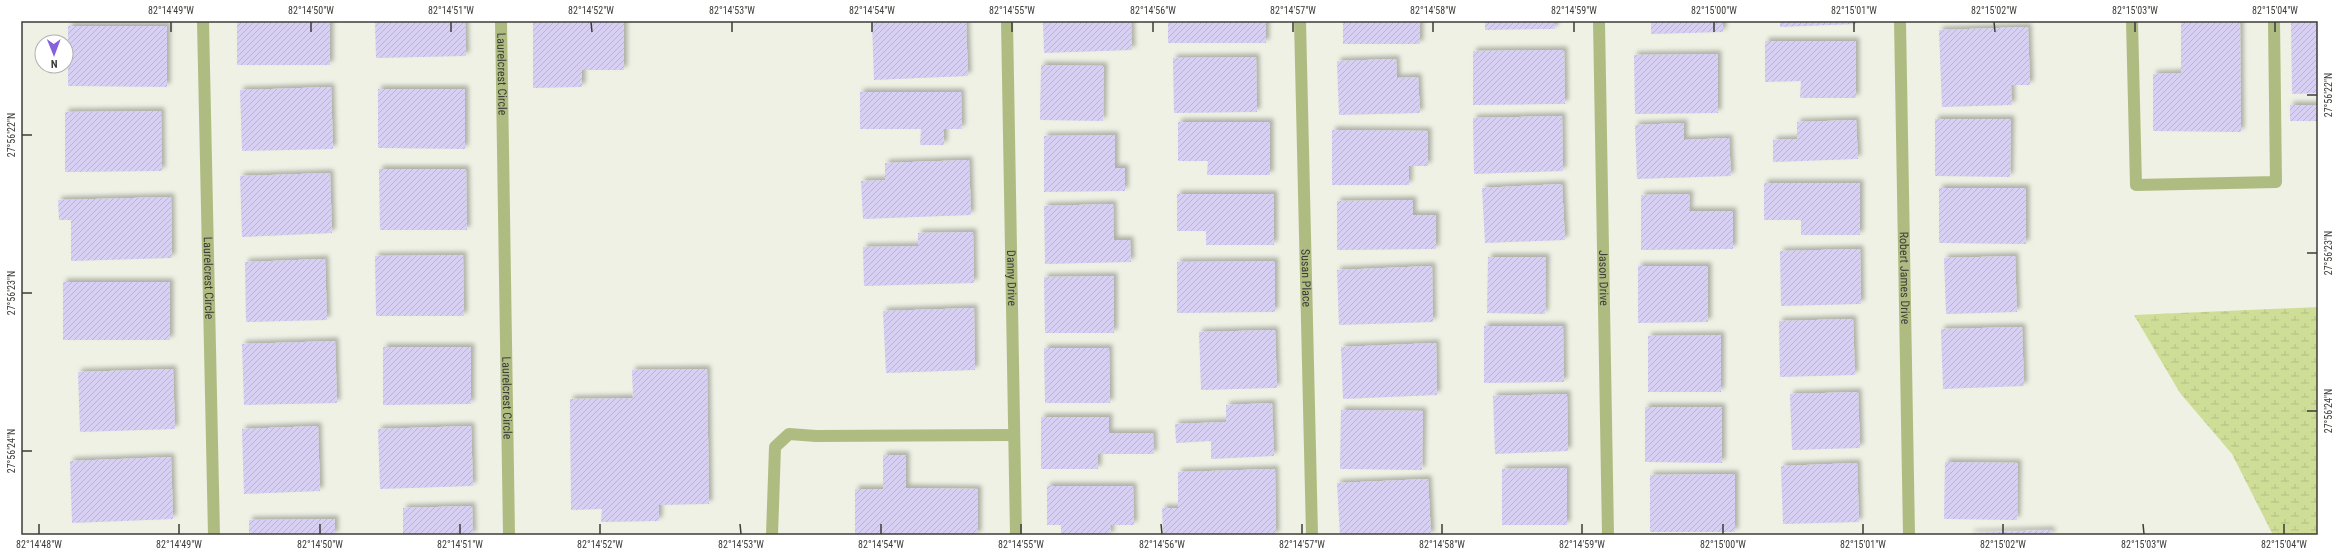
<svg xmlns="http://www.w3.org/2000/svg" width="2339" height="556" font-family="'Roboto Condensed',sans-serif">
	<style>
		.wetland { fill: url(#wetland-marsh) }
		.building { fill: url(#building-hatch); filter: url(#shadow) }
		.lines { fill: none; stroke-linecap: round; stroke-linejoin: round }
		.service { stroke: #afbc81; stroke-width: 12 }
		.minor { stroke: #afbc81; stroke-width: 12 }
		.ticks { fill: none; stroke: #3c3d38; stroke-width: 1.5 }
		.labels { text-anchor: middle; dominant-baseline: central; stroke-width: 3.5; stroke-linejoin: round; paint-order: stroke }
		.street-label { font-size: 12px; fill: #3c3d38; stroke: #fff }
		.neatline { fill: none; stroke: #3c3d38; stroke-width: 1.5 }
		.ticks-label { font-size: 10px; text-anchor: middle; fill: #3c3d38 }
	</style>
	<defs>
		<pattern id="wetland-marsh" width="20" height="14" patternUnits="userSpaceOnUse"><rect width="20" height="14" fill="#cfde97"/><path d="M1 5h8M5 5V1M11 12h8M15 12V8" fill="none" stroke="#b3bf83"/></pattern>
		<pattern id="building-hatch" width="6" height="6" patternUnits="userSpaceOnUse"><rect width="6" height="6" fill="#d7d0f2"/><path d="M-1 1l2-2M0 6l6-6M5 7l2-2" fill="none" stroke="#b9b4d0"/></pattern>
		<filter id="shadow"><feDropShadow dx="3.5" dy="-3.5" stdDeviation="2" flood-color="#0004"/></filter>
	</defs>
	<rect width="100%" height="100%" fill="#eef1e4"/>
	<path class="wetland" d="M2318 307V535H2273L2232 454 2180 393 2134 315Z"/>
	<path class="building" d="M237 21H330V65H237Z
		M375 21H465L466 56 376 58Z
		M533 21H624V70H582V87L533 88Z
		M916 21H966L968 76 874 80 872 23Z
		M1043 21H1131L1132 50 1044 53Z
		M1168 21H1266V43H1168Z
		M1343 21H1420V44H1343Z
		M1485 21H1555V29L1485 30Z
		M1651 21H1723V32L1651 34Z
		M1780 21H1856V24L1780 27Z
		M2181 21H2240L2241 132 2153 131V74L2181 73Z
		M2291 21H2318V93L2292 94Z
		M68 26H167V87L68 86Z
		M2028 27 2030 85H2011L2012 105 1942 107 1939 30Z
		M1765 41H1856V98H1800L1801 81 1765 82Z
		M1564 50 1565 104 1473 105V51Z
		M1718 54V113L1635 114 1634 55Z
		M1256 57 1257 112 1174 113 1173 58Z
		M1396 59 1397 78 1418 77 1420 113 1339 115 1337 61Z
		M1041 65 1104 66 1103 121 1040 120Z
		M331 87 333 149 242 151 240 90Z
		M378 89H465V149L378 148Z
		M860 92H961L962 129H944V145H920L921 129H860Z
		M2290 105H2318V121H2290Z
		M161 111 162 171 65 172V112Z
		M1562 116 1563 171 1474 174 1473 118Z
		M1935 119H2011L2010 177 1935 176Z
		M1856 120 1858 159 1773 162V140L1797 139V122Z
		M1178 122H1270V175H1207L1208 161H1178Z
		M1684 123V140L1729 138 1731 176 1637 179 1635 125Z
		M1332 130 1428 131V166H1409V185H1332Z
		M1115 135V168H1125V191L1044 192V136Z
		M969 160 971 215 863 219 861 181 885 180V163Z
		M379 169H466L467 230H380Z
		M330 173 332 233 242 237 240 176Z
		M1764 183H1860V235H1801V220H1764Z
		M1562 184 1565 240 1485 243 1482 188Z
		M1939 188H2026V244L1939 243Z
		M1177 194H1274V245H1206V231H1177Z
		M1690 194 1689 211H1733V249L1641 250V195Z
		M171 197 172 258 71 261V220H59L58 200Z
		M1413 200V215H1436V249L1337 250V201Z
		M1113 204 1114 240H1130L1131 262 1045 264 1044 206Z
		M973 232 974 283 864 286 863 247 918 246V233Z
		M1860 249 1861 304 1781 306 1780 251Z
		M463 255 464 316H376L375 256Z
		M2015 256 2017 312 1946 314 1944 258Z
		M1488 257H1546L1545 314 1487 313Z
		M325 259 327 320 246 322 245 262Z
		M1275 261V312L1177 313V262Z
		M1432 266 1433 322 1339 325 1337 270Z
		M1638 266H1708V322L1638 323Z
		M1114 276V333H1045L1044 277Z
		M63 282H170V340H63Z
		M974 308 975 370 886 373 883 311Z
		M1853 319 1855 375 1780 377 1779 321Z
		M1484 326H1563L1564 382 1484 383Z
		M2022 327 2024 386 1943 389 1941 329Z
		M1275 330 1277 388 1201 390 1199 332Z
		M1721 335V392H1648V336Z
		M335 341 337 403 244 405 242 344Z
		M1436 343 1437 395 1343 399 1341 347Z
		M383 347H471V404L383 405Z
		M1044 348H1109L1110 403H1045Z
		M173 369 175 429 80 432 78 372Z
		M707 369 709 504 659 505V521L601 522 602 509 571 510 570 399 633 398 632 370Z
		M1858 392 1860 448 1792 450 1790 394Z
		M1567 394 1568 451 1495 454 1493 396Z
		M1272 403 1274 456 1211 459V441L1176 443 1175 424 1226 422V405Z
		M1645 407H1722V463L1645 462Z
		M1341 410 1423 411 1422 470 1340 469Z
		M1041 417H1109V433H1153L1154 454H1098V469H1041Z
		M318 426 320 491 244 494 242 429Z
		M471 426 473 486 380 489 378 429Z
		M883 455H906V488L978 489V535H855V489H883Z
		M171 457 173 519 72 523 70 461Z
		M1945 462 2018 463 2017 520 1944 519Z
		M1857 463 1859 522 1783 524 1781 466Z
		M1567 468V525H1502V469Z
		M1275 469 1276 535H1163L1162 508H1178V472Z
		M1735 474V532H1650V475Z
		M1428 479 1431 535H1340L1337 483Z
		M1047 486H1133L1134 525H1110L1111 535H1061V525H1047Z
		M472 506 473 535H403V508Z
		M335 519V535H249V520Z
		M2051 530 2052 535H1971V533Z"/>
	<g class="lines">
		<path class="service" d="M2132 21 2136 185 2276 182 2274 21
			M772 535 775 447 789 434 816 436 1013 435"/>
		<g class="minor">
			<path id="s1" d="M203 21 214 535"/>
			<path id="s2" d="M501 21 509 535"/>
			<path id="s3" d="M1007 21 1016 535"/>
			<path id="s4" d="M1300 21 1312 535"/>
			<path id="s5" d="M1599 21 1608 535"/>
			<path id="s6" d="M1900 21 1909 535"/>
		</g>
	</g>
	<path class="ticks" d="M171 22V32M311 22V32M451 22V32M591 22 592 32M732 22V32M872 22V32M1012 22V32M1153 22V32M1293 22V32M1433 22V32M1574 22V32M1714 22V32M1854 22V32M1994 22 1995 32M2135 22V32M2275 22V32M2307 95H2317M22 135H32M2307 253H2317M22 293H32M2307 411H2317M22 451H32M39 524V534M179 524V534M320 524V534M460 524V534M600 524V534M740 524 741 534M881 524V534M1021 524V534M1161 524 1162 534M1302 524V534M1442 524V534M1582 524V534M1723 524V534M1863 524V534M2003 524V534M2143 524 2144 534M2284 524V534"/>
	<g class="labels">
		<g class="street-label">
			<text stroke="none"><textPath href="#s2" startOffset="53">Laurelcrest Circle</textPath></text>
			<text stroke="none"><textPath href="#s1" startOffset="257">Laurelcrest Circle</textPath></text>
			<text stroke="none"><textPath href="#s3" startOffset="257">Danny Drive</textPath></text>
			<text stroke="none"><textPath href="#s4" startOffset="257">Susan Place</textPath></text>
			<text stroke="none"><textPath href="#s5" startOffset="257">Jason Drive</textPath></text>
			<text stroke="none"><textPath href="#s6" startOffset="257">Robert James Drive</textPath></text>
			<text stroke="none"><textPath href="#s2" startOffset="377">Laurelcrest Circle</textPath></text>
		</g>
	</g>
	<rect width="2339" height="556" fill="none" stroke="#ffffff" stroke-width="44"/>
	<g transform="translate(54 54) rotate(179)"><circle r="19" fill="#ffffff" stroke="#b1b1af"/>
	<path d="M0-3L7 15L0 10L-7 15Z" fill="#8661dc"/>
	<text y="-6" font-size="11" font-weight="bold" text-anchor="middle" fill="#3c3d38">N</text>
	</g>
	<rect x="22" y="22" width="2295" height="512" class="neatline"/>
	<g class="ticks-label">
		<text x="171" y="14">82°14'49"W</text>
		<text x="311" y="14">82°14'50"W</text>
		<text x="451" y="14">82°14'51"W</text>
		<text x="591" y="14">82°14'52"W</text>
		<text x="732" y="14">82°14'53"W</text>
		<text x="872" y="14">82°14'54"W</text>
		<text x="1012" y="14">82°14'55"W</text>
		<text x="1153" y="14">82°14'56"W</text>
		<text x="1293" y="14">82°14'57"W</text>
		<text x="1433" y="14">82°14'58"W</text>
		<text x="1574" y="14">82°14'59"W</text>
		<text x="1714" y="14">82°15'00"W</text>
		<text x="1854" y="14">82°15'01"W</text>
		<text x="1994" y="14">82°15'02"W</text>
		<text x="2135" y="14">82°15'03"W</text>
		<text x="2275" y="14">82°15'04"W</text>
		<text transform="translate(2328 95) rotate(-90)" y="4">27°56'22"N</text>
		<text transform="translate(11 135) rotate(-90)" y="4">27°56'22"N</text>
		<text transform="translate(2328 253) rotate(-90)" y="4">27°56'23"N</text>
		<text transform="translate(11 293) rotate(-90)" y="4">27°56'23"N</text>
		<text transform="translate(2328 411) rotate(-90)" y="4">27°56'24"N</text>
		<text transform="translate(11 451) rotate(-90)" y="4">27°56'24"N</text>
		<text x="39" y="548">82°14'48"W</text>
		<text x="179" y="548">82°14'49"W</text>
		<text x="320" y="548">82°14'50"W</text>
		<text x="460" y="548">82°14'51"W</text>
		<text x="600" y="548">82°14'52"W</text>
		<text x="741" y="548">82°14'53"W</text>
		<text x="881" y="548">82°14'54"W</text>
		<text x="1021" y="548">82°14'55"W</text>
		<text x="1162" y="548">82°14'56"W</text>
		<text x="1302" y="548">82°14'57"W</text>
		<text x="1442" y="548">82°14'58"W</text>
		<text x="1582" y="548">82°14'59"W</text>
		<text x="1723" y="548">82°15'00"W</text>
		<text x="1863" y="548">82°15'01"W</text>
		<text x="2003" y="548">82°15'02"W</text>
		<text x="2144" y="548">82°15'03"W</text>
		<text x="2284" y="548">82°15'04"W</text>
	</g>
</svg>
